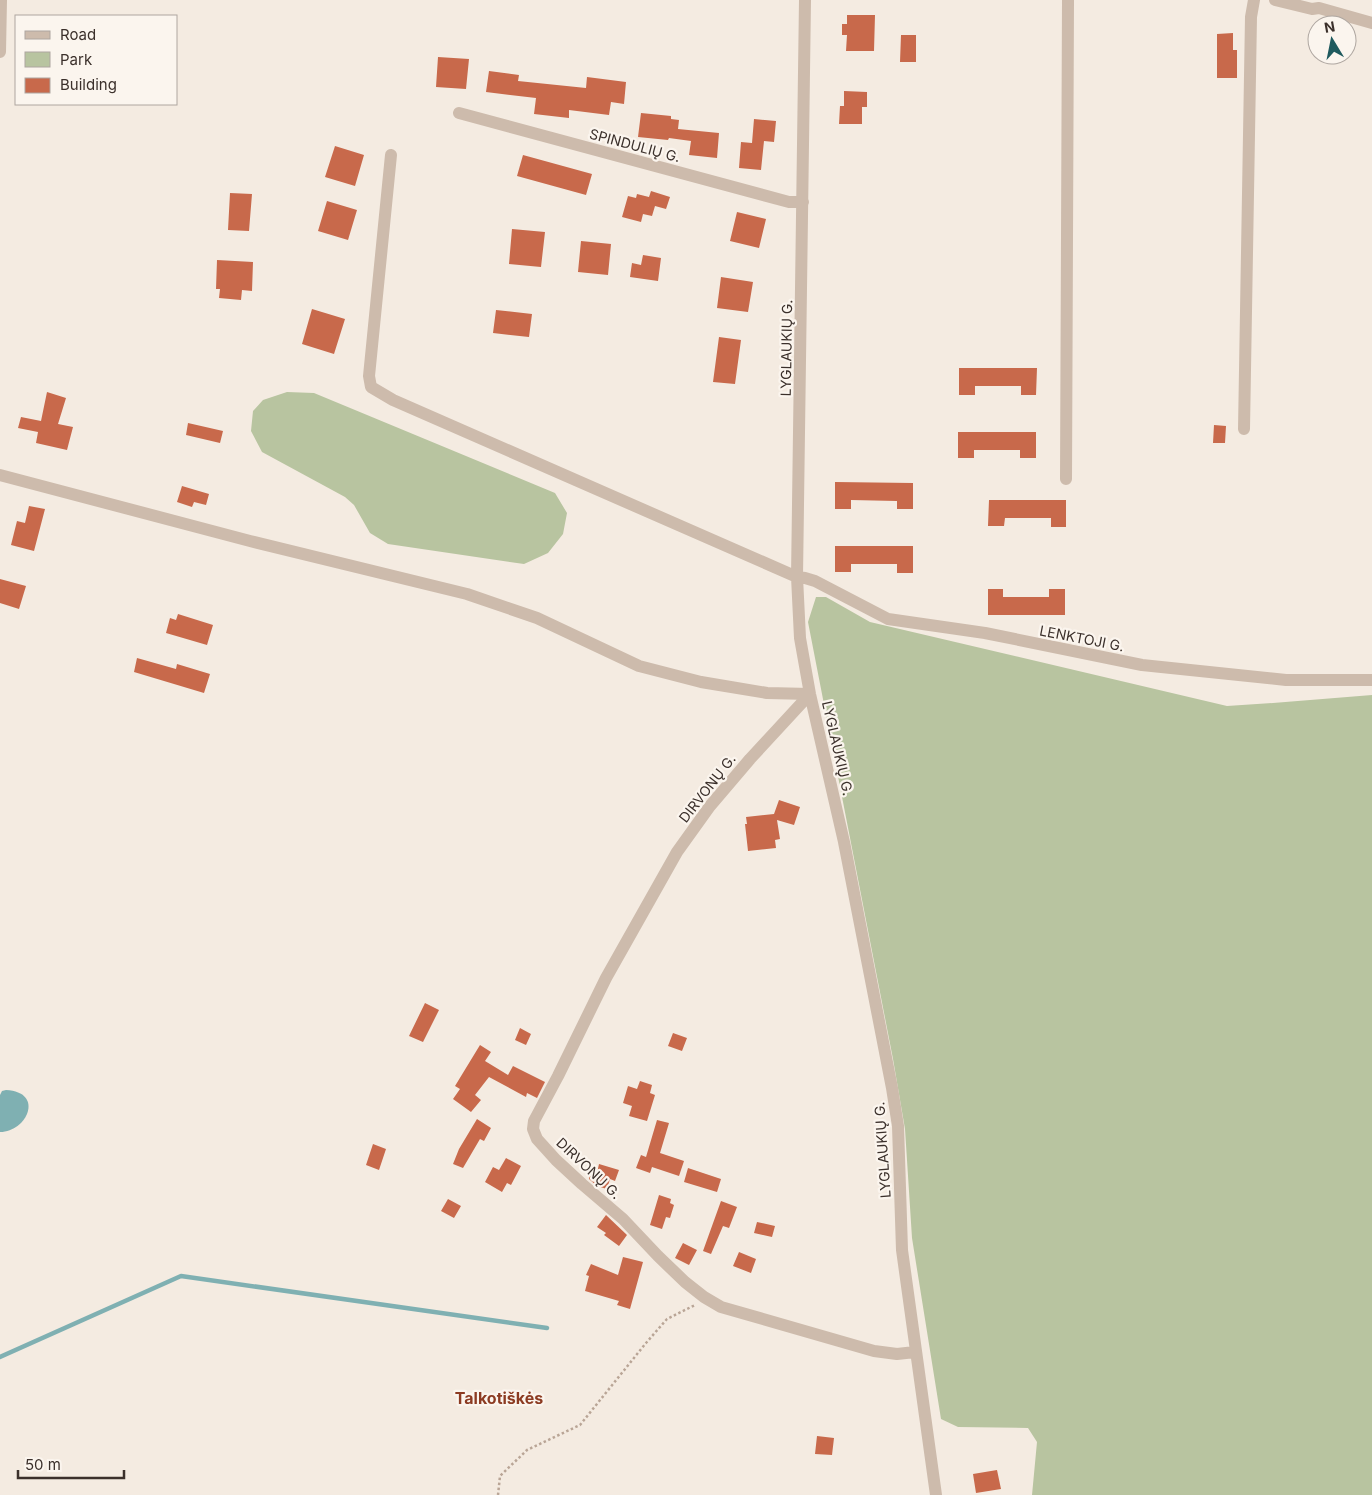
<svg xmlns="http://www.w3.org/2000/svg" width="1372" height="1495" font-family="Inter,sans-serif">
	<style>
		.green { fill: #b8c4a0 }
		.water { fill: #7fb0b2 }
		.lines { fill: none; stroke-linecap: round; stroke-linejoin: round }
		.stream { stroke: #7fb0b2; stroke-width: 4.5 }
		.building { fill: #c8694b }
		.path { stroke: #b9a596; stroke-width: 2.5; stroke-dasharray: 2.5 2.5; stroke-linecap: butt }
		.minor { stroke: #cdbbac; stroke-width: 12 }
		.labels { text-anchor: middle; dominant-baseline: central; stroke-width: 4.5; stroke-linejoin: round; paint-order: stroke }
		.street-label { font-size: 14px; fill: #3b302b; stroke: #fbf5ee }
		.quarter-label { font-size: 16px; font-weight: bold; fill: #8c3b22; stroke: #fbf5ee }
	</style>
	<rect width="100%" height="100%" fill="#f4ebe1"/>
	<path class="green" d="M287 392 314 393 555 493 567 513 563 534 548 553 524 564 388 544 370 533 354 505 345 497 262 452 251 431 253 411 263 400Z
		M816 597H826L870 622 1227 706 1273 703 1372 695V1495H1032L1037 1442 1028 1428 958 1427 941 1419 912 1238 905 1129 893 1059 808 622Z"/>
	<path class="water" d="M6 1090C45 1092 27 1132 0 1132V1095L2 1091Z"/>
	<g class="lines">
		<path class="stream" d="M0 1357 181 1276 547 1328"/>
	</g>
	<path class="building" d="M847 15H875L874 51H846L847 35H842V24H847Z
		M1233 33V50H1237V78H1217V34Z
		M901 35H916V62H900Z
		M438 57 469 59 466 89 436 87Z
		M489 71 519 75 518 81 586 88 587 77 626 82 624 104 611 102 609 115 569 110V118L534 114 536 98 486 92Z
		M844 91 867 92V107H862V124H839L840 106H844Z
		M641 113 671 116V119L679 120 678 129 719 133 717 158 689 155 691 141 669 138 668 140 638 137Z
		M754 119 776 121 774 142 764 141 761 170 739 168 741 142 752 143Z
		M335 146 364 155 355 186 325 177Z
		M523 155 592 174 586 195 517 176Z
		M651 191 670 197 666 209 655 206 652 216 643 214 641 222 622 217 628 196 636 198 637 194 649 197Z
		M230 193 252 194 249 231 228 230Z
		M327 201 357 210 348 240 318 231Z
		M737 212 766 219 759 248 730 241Z
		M512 229 545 232 541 267 509 264Z
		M581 241 611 244 608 275 578 272Z
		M643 255 661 258 658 281 630 277 632 263 641 265Z
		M217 260 253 262 252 291 242 290 241 300 219 298 220 289H216Z
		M721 277 753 282 748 312 717 308Z
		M312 309 345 319 334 354 302 344Z
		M496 310 532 314 529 337 493 333Z
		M719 337 741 340 735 384 713 382Z
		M959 368H1037L1036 395H1021V386H975V395H959Z
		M47 392 66 398 58 424 73 427 67 450 36 443 38 432 18 428 21 417 41 421Z
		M188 423 223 431 220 443 186 435Z
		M1214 425 1226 426 1225 443H1213Z
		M958 432H1036V458H1020V450H974V458H958Z
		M835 482 913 483V509H897V501L851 500V509H835Z
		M182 486 209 494 206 505 194 502 192 507 177 502Z
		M989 500H1066V527H1051V518H1005L1004 526H988Z
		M29 506 45 509 34 551 11 545 17 521 25 523Z
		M835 546H913V573H897V564H851V572H835Z
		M0 579 26 586 19 609 0 603Z
		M988 589H1003V597H1049V589H1065V615H988Z
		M178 614 213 625 207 645 166 633 170 618 176 620Z
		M137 658 176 669 177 664 210 674 204 693 134 672Z
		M779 800 800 807 794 825 777 820 780 839 775 840 776 848 748 851 745 824H747L746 817 774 814Z
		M425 1003 439 1010 423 1042 409 1036Z
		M520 1028 531 1034 526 1045 515 1040Z
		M673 1033 687 1038 682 1051 668 1046Z
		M480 1045 491 1052 485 1061 508 1075 513 1066 545 1082 537 1098 527 1093 526 1097 489 1077 475 1095 481 1100 471 1112 453 1099 460 1089 455 1086Z
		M640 1081 652 1085 650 1093 655 1095 647 1121 629 1116 632 1106 623 1103 628 1086 637 1089Z
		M477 1119 491 1128 484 1141 480 1139 463 1168 453 1164 459 1149Z
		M657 1120 669 1123 660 1153 684 1161 679 1176 652 1167 650 1173 636 1168 641 1155 646 1157Z
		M373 1144 386 1149 379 1170 366 1165Z
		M506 1158 521 1166 511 1185 507 1183 502 1192 485 1182 493 1167 499 1170Z
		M599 1164 619 1170 615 1181 610 1179 607 1189 597 1186 589 1179 591 1171 597 1173Z
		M688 1168 721 1179 717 1192 684 1182Z
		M659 1195 671 1199 670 1203 674 1205 670 1218 666 1217 662 1229 650 1225Z
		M448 1199 461 1206 454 1218 441 1211Z
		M721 1201 737 1207 729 1228 723 1226 711 1254 703 1251Z
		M606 1215 627 1235 619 1246 604 1235 606 1233 597 1227Z
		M757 1222 775 1226 772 1237 754 1233Z
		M683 1243 697 1250 689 1265 675 1258Z
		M739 1252 756 1259 751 1273 733 1266Z
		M623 1257 643 1262 630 1309 617 1305 619 1301 585 1291 589 1276 586 1275 591 1264 618 1275Z
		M817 1436 834 1438 832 1455 815 1454Z
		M997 1470 1001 1489 976 1493 973 1474Z"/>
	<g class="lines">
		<path class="path" d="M498 1495 500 1476 527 1450 580 1425 646 1343 667 1319 695 1305"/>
		<path class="minor" d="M805 0 797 577 800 638 810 694 844 842 892 1088 898 1126 902 1250 936 1495
			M1275 0 1312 9 1319 8 1372 23
			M0 52 1 0
			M459 113 789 202H803
			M391 155 369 376 371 387 393 400 797 577 805 578 815 581 888 619 985 633 1142 665 1286 680H1372
			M1244 429 1251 17 1254 0
			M0 475 250 541 467 594 537 618 639 666 701 682 767 693 810 694
			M1066 479 1068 0
			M810 694 750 759 710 806 677 852 606 978 558 1076 534 1121 533 1129 537 1139 556 1160 582 1184 623 1219 658 1256 685 1282 704 1297 721 1307 874 1351 897 1354 915 1352"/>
	</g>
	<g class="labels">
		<g class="street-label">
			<text transform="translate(635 145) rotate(15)">SPINDULIŲ G.</text>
			<text transform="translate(786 348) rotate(-89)">LYGLAUKIŲ G.</text>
			<text transform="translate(1082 638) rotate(11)">LENKTOJI G.</text>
			<text transform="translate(838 748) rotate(77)">LYGLAUKIŲ G.</text>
			<text transform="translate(707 788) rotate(-52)">DIRVONŲ G.</text>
			<text transform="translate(882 1150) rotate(-94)">LYGLAUKIŲ G.</text>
			<text transform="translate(589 1168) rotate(43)">DIRVONŲ G.</text>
		</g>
		<g class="quarter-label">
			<text x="499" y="1398">Talkotiškės</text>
		</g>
	</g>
	<rect x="15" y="15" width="162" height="90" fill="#fbf5ee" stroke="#aea6a0"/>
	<rect x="25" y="31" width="25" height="8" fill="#cdbbac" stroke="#aea6a0"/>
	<text x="60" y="40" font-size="15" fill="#3b302b">Road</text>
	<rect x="25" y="52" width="25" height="15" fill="#b8c4a0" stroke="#aea6a0"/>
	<text x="60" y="65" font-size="15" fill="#3b302b">Park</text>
	<rect x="25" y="78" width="25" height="15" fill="#c8694b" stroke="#aea6a0"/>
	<text x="60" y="90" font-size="15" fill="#3b302b">Building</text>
	<g transform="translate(1332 40) rotate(350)"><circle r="24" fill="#fbf5ee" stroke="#aea6a0"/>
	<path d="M0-4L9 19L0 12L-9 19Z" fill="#1f5a5e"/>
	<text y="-8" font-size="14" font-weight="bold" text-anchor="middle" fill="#3b302b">N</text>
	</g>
	<path d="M18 1470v8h106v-8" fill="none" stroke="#3b302b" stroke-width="2.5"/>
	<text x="25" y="1470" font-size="15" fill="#3b302b" stroke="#fbf5ee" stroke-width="4" paint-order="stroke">50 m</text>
</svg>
